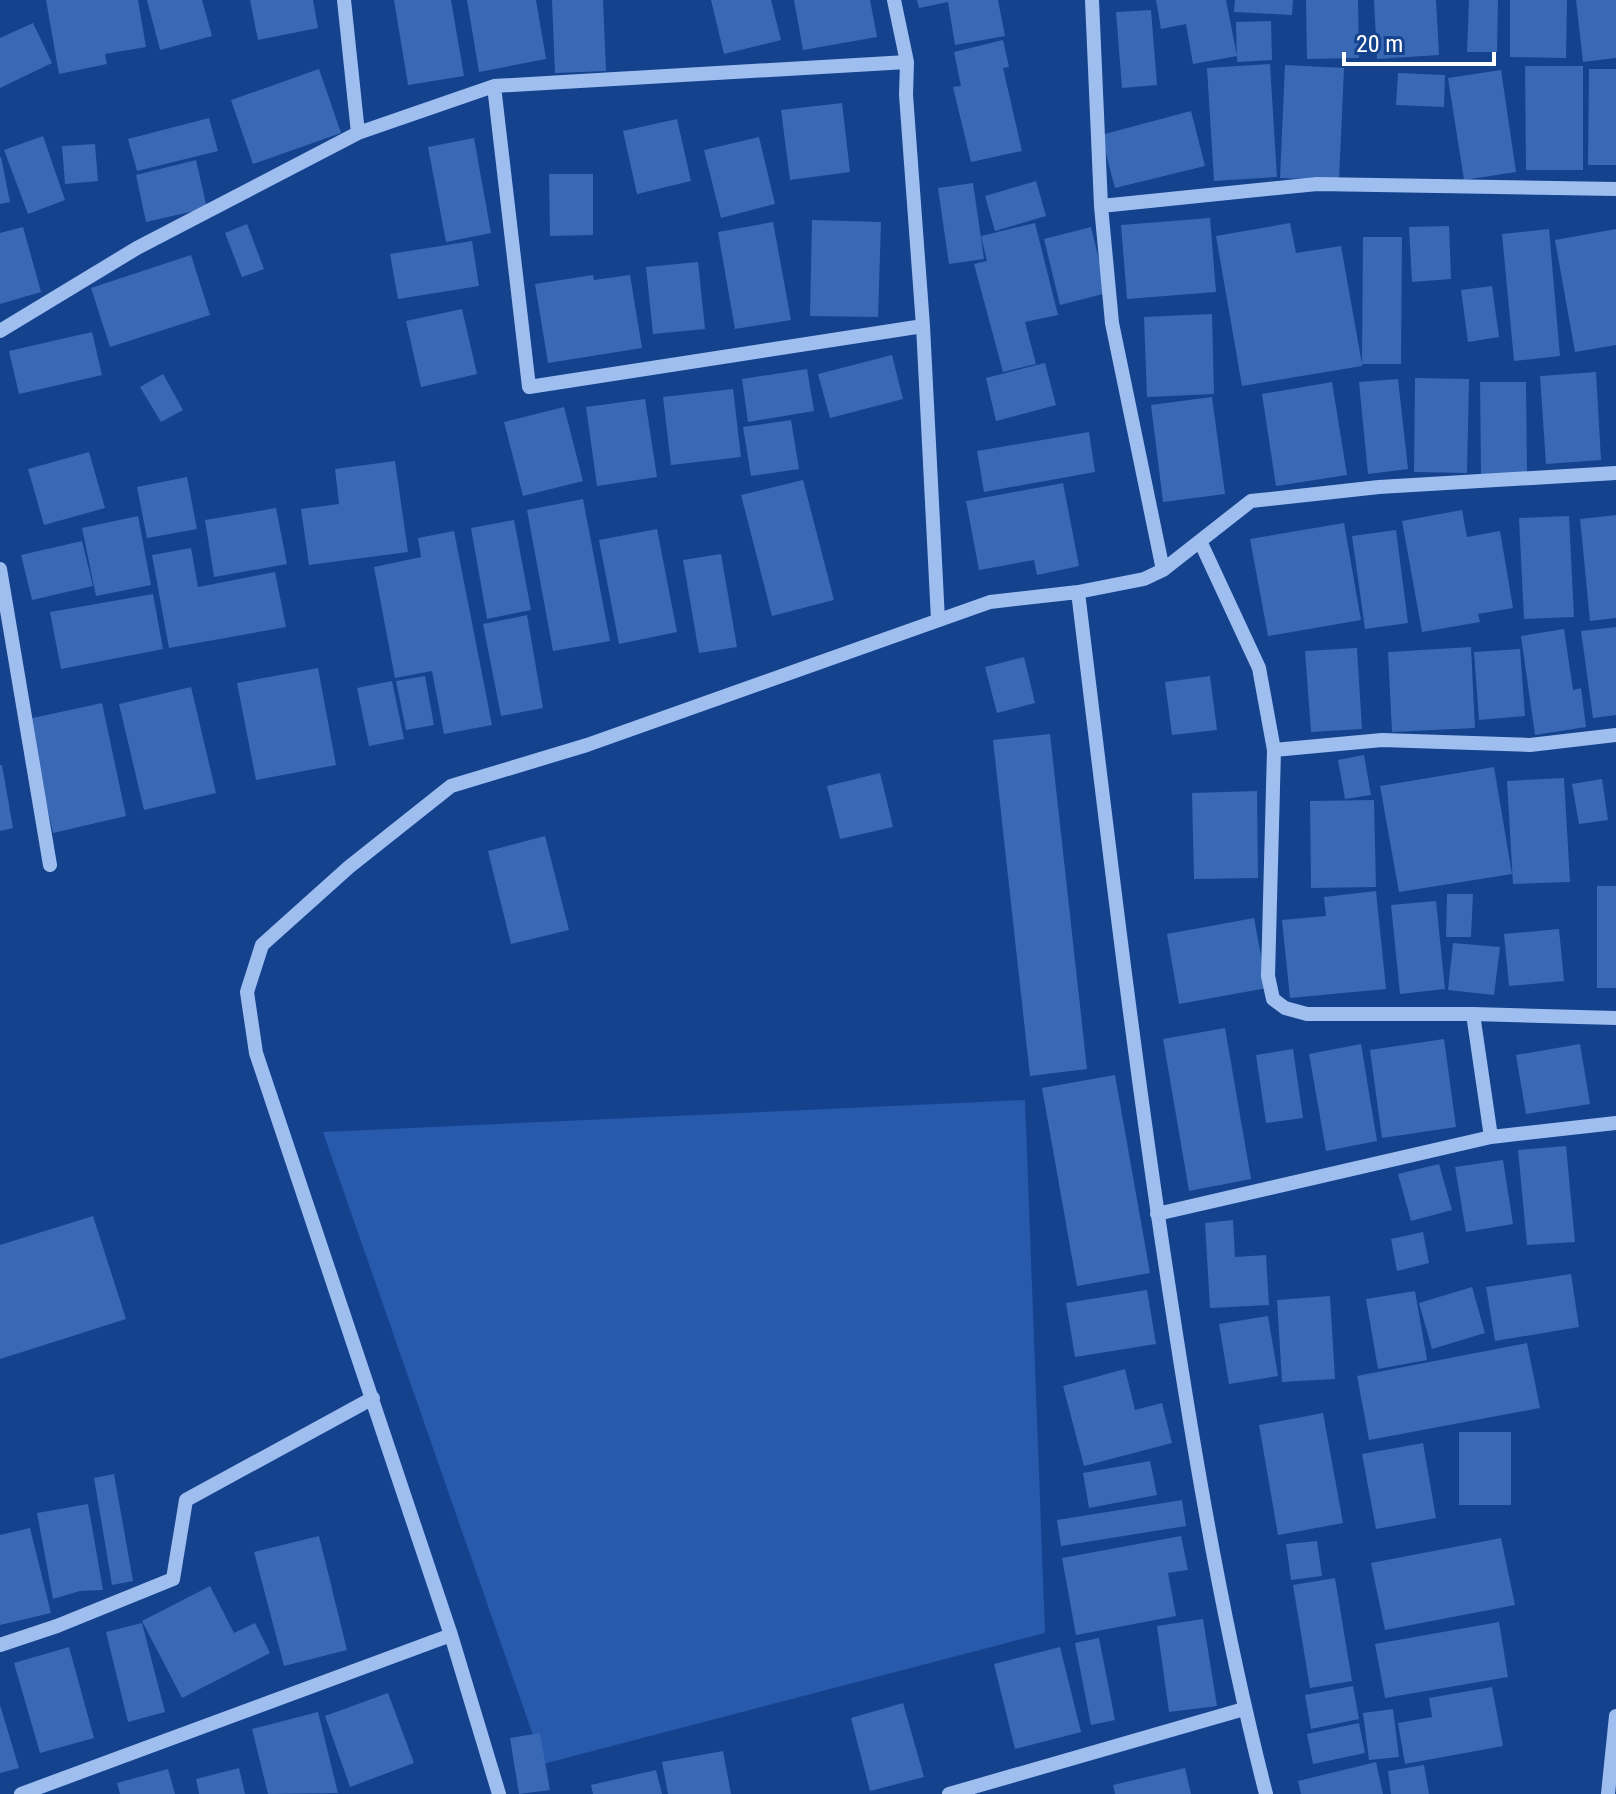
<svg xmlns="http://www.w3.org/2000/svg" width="1616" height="1794" font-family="'Roboto Condensed',sans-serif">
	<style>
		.green { fill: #275aac }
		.building { fill: #3968b4 }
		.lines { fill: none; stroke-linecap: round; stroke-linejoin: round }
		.minor { stroke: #9fbef0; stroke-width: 14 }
	</style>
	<rect width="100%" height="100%" fill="#15428d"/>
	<path class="green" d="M1025 1100 1045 1633 543 1764 323 1132Z"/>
	<path class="building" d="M46 0H138L146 47 105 54 107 64 59 74Z
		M147 0H202L212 36 160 50Z
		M250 0H313L318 28 258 40Z
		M394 0H451L464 76 408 85Z
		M467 0H536L546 59 479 72Z
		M552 0H603L606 71 555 73Z
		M711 0H771L781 40 724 54Z
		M794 0H870L877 37 803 50Z
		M917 0H998L1005 36 955 45 948 2 919 8Z
		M1156 0H1226L1237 56 1193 64 1186 24 1161 29Z
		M1235 0H1293L1292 15 1234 12Z
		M1306 0H1358L1359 58 1307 59Z
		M1374 0H1436L1439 55 1377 59Z
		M1469 0H1498L1497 52H1467Z
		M1510 0H1567L1566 58 1510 57Z
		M1576 0H1616V58L1583 62Z
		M1151 10 1157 85 1122 88 1116 12Z
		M1271 21 1272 60 1237 62 1236 22Z
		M33 23 52 63 0 88V38Z
		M1003 40 1009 67 1003 68 1022 151 971 162 953 87 961 86 954 52Z
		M1270 64 1277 177 1214 181 1207 68Z
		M1285 65 1344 68 1339 180 1280 178Z
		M1525 66H1583V170H1526Z
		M319 69 341 133 253 164 231 100Z
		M1589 69H1616V165H1588Z
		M1501 70 1516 172 1464 180 1448 78Z
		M1398 73 1445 75 1444 107 1396 105Z
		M842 103 850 172 790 180 781 110Z
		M1191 111 1205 166 1115 188 1101 135Z
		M209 118 218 151 137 171 128 139Z
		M677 119 691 181 637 194 623 131Z
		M43 136 65 200 28 214 4 150Z
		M759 137 775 204 721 218 704 150Z
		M474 138 491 233 446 242 428 147Z
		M95 144 98 181 65 184 62 146Z
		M0 157H1L10 202 0 204Z
		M196 160 207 208 146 222 136 175Z
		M549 174H593V235L550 236Z
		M1036 181 1046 216 995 231 985 196Z
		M973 183 984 259 949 264 938 188Z
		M1210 218 1216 292 1127 299 1121 225Z
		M812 220 881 222 878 317 810 316Z
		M773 222 791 320 735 329 718 232Z
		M1035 223 1058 315 1025 322 1036 364 1003 372 974 264 987 261 981 236Z
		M1290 223 1296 253 1341 246 1362 364 1363 237H1402L1401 364H1362V366L1242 386 1216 236Z
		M247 224 264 269 242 277 225 233Z
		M1449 226 1451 279 1412 282 1409 227Z
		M23 227 41 292 0 304V233Z
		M1091 227 1107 293 1060 305 1044 239Z
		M1549 229 1560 356 1514 361 1502 234Z
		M1616 229V345L1575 352 1555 240Z
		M472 241 479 286 398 299 390 254Z
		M191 255 210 315 110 347 91 288Z
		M698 262 705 329 653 334 646 267Z
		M593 275 594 280 630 275 642 348 548 363 535 284Z
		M1492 286 1499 337 1468 342 1461 290Z
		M462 309 477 374 421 387 406 321Z
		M1212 314 1214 394 1147 397 1144 317Z
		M92 332 102 375 19 394 9 351Z
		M892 355 903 399 830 418 818 374Z
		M1045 363 1056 405 996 421 986 378Z
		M807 369 814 411 748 422 742 379Z
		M1596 372 1601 460 1546 464 1540 376Z
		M163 374 183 410 161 422 140 387Z
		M1415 378 1469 379 1467 473 1414 472Z
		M1398 379 1408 469 1368 474 1359 382Z
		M1332 382 1347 475 1276 486 1262 394Z
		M1480 382H1526L1527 475H1481Z
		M733 389 741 457 671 465 663 397Z
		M1212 397 1225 494 1163 502 1151 405Z
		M645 399 657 477 597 486 586 407Z
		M564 407 583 481 523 496 504 422Z
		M791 420 799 469 751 476 743 427Z
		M1089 432 1095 472 984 492 977 451Z
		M89 452 105 508 44 525 28 469Z
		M395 461 408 552 309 565 301 509 339 504 335 469Z
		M187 477 197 529 147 538 137 487Z
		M803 480 834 600 772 616 741 495Z
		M1063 483 1079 566 1037 575 1034 560 979 570 966 501Z
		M583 499 610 641 553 651 527 510Z
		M276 508 287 564 214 577 205 520Z
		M1462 510 1467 537 1500 531 1513 608 1478 614 1480 622 1422 632 1402 521Z
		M1616 515V618L1590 621 1580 519Z
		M138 516 151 585 96 596 82 528Z
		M1569 516 1574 617 1524 619 1519 518Z
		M514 520 531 610 487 619 471 528Z
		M1344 523 1361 620 1268 636 1250 539Z
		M657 529 677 632 619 644 599 540Z
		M1396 530 1408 623 1365 629 1352 536Z
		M454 531 492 725 444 734 432 671 395 678 374 567 421 557 418 538Z
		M82 541 93 586 32 600 21 555Z
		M191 548 198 587 275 572 286 627 169 648 152 555Z
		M721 554 737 647 699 653 683 560Z
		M153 594 163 649 61 669 50 612Z
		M527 615 543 708 501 716 483 624Z
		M1616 627V715L1593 718 1581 631Z
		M1564 629 1573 690 1581 688 1586 727 1535 735 1521 636Z
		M1471 647 1475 728 1392 732 1388 652Z
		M1357 648 1362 729 1311 732 1305 651Z
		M1520 649 1525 716 1479 720 1474 652Z
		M1024 657 1035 703 997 713 985 667Z
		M318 668 336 765 256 780 237 683Z
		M425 676 434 725 406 730 396 681Z
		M1210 676 1217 730 1172 735 1165 682Z
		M392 681 404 739 369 746 357 688Z
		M191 687 216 793 144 810 119 704Z
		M102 703 126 816 53 833 28 719Z
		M1050 734 1087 1069 1030 1076 993 740Z
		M1364 755 1371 795 1345 799 1338 760Z
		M0 765H2L13 828 0 831Z
		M1494 767 1512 874 1399 892 1380 786Z
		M880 773 893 827 840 839 827 786Z
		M1564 778 1570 882 1513 884 1507 781Z
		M1602 779 1608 820 1579 824 1572 784Z
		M1257 791 1258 878 1194 879 1192 793Z
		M1374 800 1376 887 1311 888 1310 801Z
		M545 836 569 930 511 944 488 851Z
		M1597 886H1616V988H1597Z
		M1376 891 1386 989 1290 998 1282 920 1326 916 1324 897Z
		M1447 894H1473L1471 937H1446Z
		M1436 901 1445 989 1400 994 1391 905Z
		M1254 918 1267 988 1179 1004 1167 934Z
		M1559 929 1564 981 1509 986 1504 934Z
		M1453 943 1500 947 1494 995 1448 990Z
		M1225 1028 1251 1179 1189 1191 1163 1039Z
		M1444 1039 1456 1127 1382 1138 1370 1050Z
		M1361 1044 1377 1141 1326 1151 1309 1054Z
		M1580 1044 1590 1104 1526 1114 1516 1055Z
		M1293 1049 1303 1118 1266 1123 1256 1055Z
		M1115 1075 1150 1273 1077 1286 1042 1088Z
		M1566 1146 1575 1242 1527 1245 1518 1150Z
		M1503 1160 1513 1224 1466 1232 1455 1167Z
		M1439 1164 1452 1210 1411 1221 1398 1174Z
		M93 1216 126 1319 0 1359V1245Z
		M1233 1220 1235 1257 1266 1255 1269 1305 1210 1308 1205 1223Z
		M1423 1232 1429 1263 1397 1271 1391 1239Z
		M1571 1274 1579 1327 1495 1341 1486 1287Z
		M1472 1287 1485 1333 1432 1349 1419 1303Z
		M1147 1290 1156 1344 1075 1357 1066 1303Z
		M1415 1291 1427 1360 1378 1369 1366 1299Z
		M1330 1296 1335 1379 1282 1382 1277 1300Z
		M1268 1316 1278 1376 1229 1384 1219 1324Z
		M1527 1343 1540 1408 1369 1440 1357 1376Z
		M1125 1369 1135 1410 1162 1403 1172 1443 1084 1466 1063 1386Z
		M1323 1413 1343 1523 1278 1535 1259 1425Z
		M1459 1432H1511V1505H1459Z
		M1423 1443 1436 1518 1376 1529 1362 1454Z
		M1150 1461 1157 1495 1089 1508 1083 1473Z
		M114 1474 133 1581 112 1585 94 1478Z
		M1182 1500 1186 1526 1061 1546 1057 1520Z
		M88 1504 103 1590 80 1591 53 1599 37 1513Z
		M30 1528 51 1613 0 1625V1535Z
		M319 1536 347 1650 284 1666 254 1552Z
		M1181 1536 1188 1570 1168 1573 1176 1616 1076 1635 1062 1558Z
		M1501 1538 1515 1605 1385 1630 1371 1563Z
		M1317 1541 1322 1576 1291 1580 1286 1544Z
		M1335 1578 1352 1681 1310 1688 1293 1585Z
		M210 1586 234 1633 255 1623 270 1653 182 1698 142 1621Z
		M1203 1619 1217 1706 1169 1712 1157 1626Z
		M1499 1622 1508 1677 1385 1698 1375 1644Z
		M142 1623 165 1712 128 1722 106 1632Z
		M1099 1638 1115 1720 1091 1725 1075 1643Z
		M69 1647 94 1738 40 1753 14 1663Z
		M1060 1647 1081 1732 1015 1749 994 1664Z
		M1353 1686 1359 1719 1311 1729 1305 1695Z
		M1492 1687 1503 1746 1405 1764 1398 1723 1432 1717 1429 1698Z
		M388 1693 414 1763 350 1787 325 1716Z
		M903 1703 924 1777 870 1791 851 1718Z
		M0 1705 19 1768 0 1773Z
		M1393 1709 1399 1757 1369 1760 1363 1713Z
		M318 1712 338 1793 268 1794 252 1729Z
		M1359 1723 1365 1753 1313 1764 1307 1734Z
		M540 1733 550 1790 519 1794 510 1738Z
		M723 1751 731 1794H668L662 1762Z
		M1376 1762 1383 1794H1301L1298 1781Z
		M1424 1765 1429 1794H1391L1388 1771Z
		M239 1768 245 1794H199L196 1779Z
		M1185 1768 1191 1794H1115L1113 1785Z
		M168 1769 175 1794H120L117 1783Z
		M656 1770 662 1794H593L591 1785Z"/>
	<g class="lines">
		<path class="minor" d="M344 0 358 133
			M494 86 907 62
			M1101 206 1317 184 1616 189
			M923 326 938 620
			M0 331 137 248 358 133 494 86 529 387 923 326 906 95 907 62 894 0
			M1200 541 1259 668 1274 750 1268 976 1273 999 1285 1008 1307 1014H1473L1616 1018
			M0 569 50 865
			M1163 570 1251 501 1379 487 1616 473
			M1078 592C1107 831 1135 1070 1172 1308 1197 1471 1225 1634 1266 1794
			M1274 750 1382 740 1530 745 1616 735
			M1473 1014 1491 1137
			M1157 1214 1491 1137 1616 1123
			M0 1645 57 1626 173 1579 186 1500 373 1398
			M21 1794 451 1635
			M499 1794 451 1635 256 1053 247 992 262 945 349 867 451 786 587 745 990 602 1078 592 1144 579 1163 570 1112 323 1101 206 1092 0
			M949 1794 1244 1709
			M1608 1794 1616 1716"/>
	</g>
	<path d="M1344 52v12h150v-12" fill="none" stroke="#ffffff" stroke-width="4"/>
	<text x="1356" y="52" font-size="24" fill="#ffffff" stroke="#15428d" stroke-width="6" paint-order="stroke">20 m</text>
</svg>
